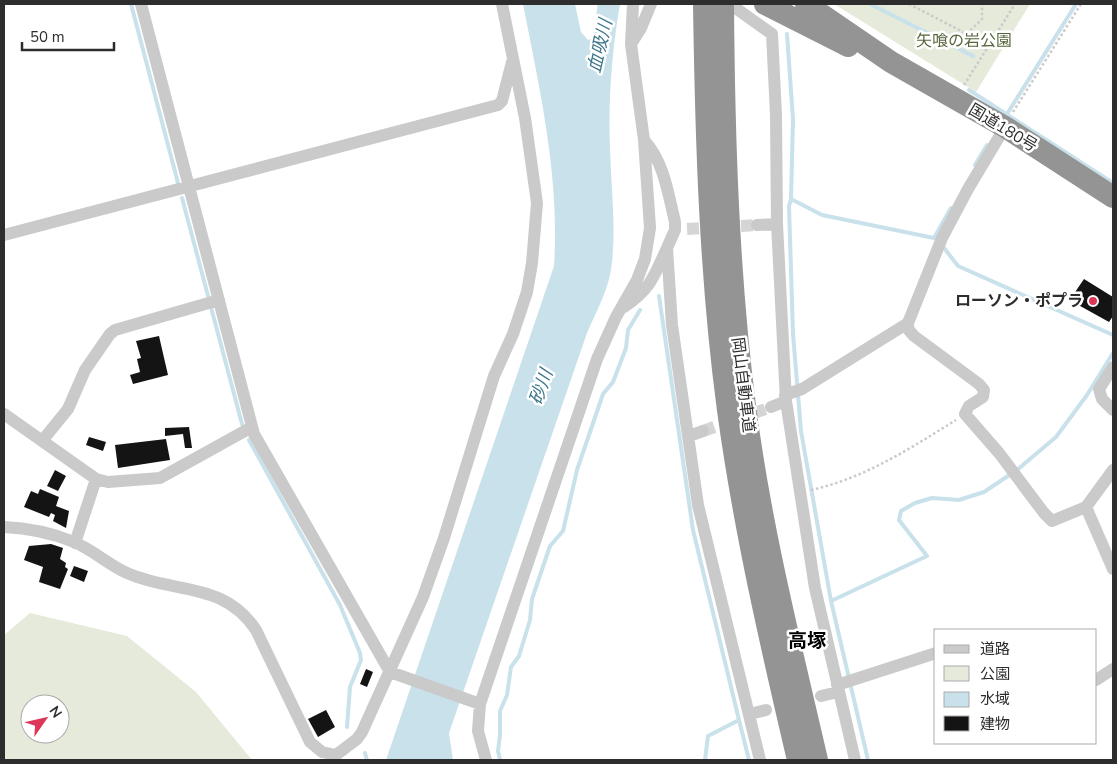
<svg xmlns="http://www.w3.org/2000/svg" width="1117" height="764" font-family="'Nunito Sans','Noto Sans JP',sans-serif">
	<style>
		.green { fill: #e5eadb; fill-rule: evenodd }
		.water { fill: #c8e1ea }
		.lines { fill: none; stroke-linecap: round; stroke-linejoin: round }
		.stream { stroke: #c8e1ea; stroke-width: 4 }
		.building { fill: #141414 }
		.street-tunnel { stroke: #d5d5d5; stroke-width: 12; stroke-dasharray: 12 6; stroke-linecap: butt }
		.path { stroke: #cacaca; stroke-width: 2.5; stroke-dasharray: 2.5 2.5; stroke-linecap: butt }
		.street { stroke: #cacaca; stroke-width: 12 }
		.highway { stroke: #949494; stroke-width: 22 }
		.poi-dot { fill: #dd3659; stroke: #fff; stroke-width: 2 }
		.labels { text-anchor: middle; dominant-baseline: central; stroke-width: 5; stroke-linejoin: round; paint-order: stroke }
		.park-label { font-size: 16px; fill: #56673d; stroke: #fff }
		.street-label { font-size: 16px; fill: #2d2d2d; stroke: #fff }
		.poi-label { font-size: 16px; font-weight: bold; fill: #2d2d2d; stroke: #fff; text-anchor: end }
		.water-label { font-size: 18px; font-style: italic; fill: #3f788c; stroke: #fff }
		.quarter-label { font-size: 19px; font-weight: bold; fill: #000; stroke: #fff }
	</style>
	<rect width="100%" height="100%" fill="#fff"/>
	<path class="green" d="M834 4H1030L976 92Z
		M30 613 127 636 196 692 252 760H4V635ZM30 704H60V734H30Z"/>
	<path class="water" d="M523 4H575L581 32 588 40 593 38C598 27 595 15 598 4H620C612 49 608 101 610 148 611 186 616 224 612 262 610 287 597 310 587 333L449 733 453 760H386L554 266C560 177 540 91 523 4Z"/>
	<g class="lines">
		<path class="stream" d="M131 4 178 183
			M870 4 973 56
			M787 34 793 119 791 199
			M969 90 1113 183
			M1007 114 1076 4
			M975 165 987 145
			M182 198 242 424
			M941 244 958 266 1113 335
			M659 296 693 530 739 720 708 736 705 760
			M249 440 340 605 360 653 361 660 350 687 347 727
			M831 601 927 556 899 520 901 511 915 503 932 498 959 500 984 492 1017 470 1056 437 1087 395 1113 353
			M739 720 749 760
			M365 753 367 760
			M500 760 498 751 500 735V711L507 695 511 667 519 656 530 620 532 599 550 546 563 531 577 470 603 394 613 382 626 348 628 330 640 310
			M868 760 831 601 801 431 793 334 789 206 791 199 822 215 934 238 951 208"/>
	</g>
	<path class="building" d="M1084 279 1113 297V316L1109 322 1073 302 1074 300 1071 298Z
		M159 336 168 375 133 384 130 375 140 372 137 359 141 358 136 341Z
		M189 427 192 448H185L183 434 165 436V428Z
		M89 437 106 442 103 451 86 445Z
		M166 439 170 460 118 468 115 445Z
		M55 470 66 476 58 491 47 486Z
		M40 489 59 497 56 506 69 511 66 528 53 521 55 515 51 513 49 517 24 507 31 491 38 494Z
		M51 544 63 548 60 559 66 563 65 567 68 569 60 589 39 582 43 567 24 560 29 546Z
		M74 566 88 571 84 582 70 576Z
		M366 669 373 672 367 687 360 684Z
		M326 710 335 727 318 737 308 719Z"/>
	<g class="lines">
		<path class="street-tunnel" d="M687 229 757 225
			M703 431 771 407"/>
		<path class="path" d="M909 4 967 34 986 51
			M967 34 982 19V4
			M964 85 1015 4
			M1013 112 1081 4
			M811 490C865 478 909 449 956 420"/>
		<path class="street" d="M141 4 254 434 390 672 480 704
			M730 4 772 34 776 115 777 224 786 401 815 588 855 760
			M631 44 641 28 651 4
			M1005 127 968 189 942 238 908 323V329L914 336 979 384 984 390 983 397 969 406 965 414 999 453 1044 513 1052 521 1086 507 1113 569
			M644 140C664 162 668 193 675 222V230L667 248 672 325 698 505 760 760
			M757 225 777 224
			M4 235 498 105 502 101 512 62
			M624 307C651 289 654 276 667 248
			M1113 367 1099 389 1102 399 1113 410
			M785 395 802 389 908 323
			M771 407 786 401
			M4 414 96 479 108 482 160 478 252 427
			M689 436 703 431
			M42 441 68 409 85 370 110 334 115 330 219 300
			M1086 507 1113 470
			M4 527C28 528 52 533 74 542 93 550 109 565 127 573 174 594 224 581 256 630L310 742 322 752 336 755 357 739 362 732 423 597 444 538 494 376 513 334 527 292 532 263 537 203 525 118 502 4
			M75 543 96 479
			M1096 680 1113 669
			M837 685 936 653
			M821 696 838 692
			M750 714 766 710
			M486 760 478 731 480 704 597 359 616 317 637 280 645 259 650 228 644 140 631 44 633 4"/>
		<path class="highway" d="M704 4C706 139 710 276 728 410 744 528 771 645 798 760
			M723 4C724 138 728 274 745 406 760 525 790 643 817 760
			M765 4 848 46
			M806 4 891 62 1005 127 1113 197"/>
	</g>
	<circle class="poi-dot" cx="1093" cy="301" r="5"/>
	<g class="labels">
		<g class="park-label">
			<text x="964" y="41">矢喰の岩公園</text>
		</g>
		<g class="street-label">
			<text transform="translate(1003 128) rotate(31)">国道180号</text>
			<text transform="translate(743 385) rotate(83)">岡山自動車道</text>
		</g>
		<g class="poi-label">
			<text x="1083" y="301">ローソン・ポプラ</text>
		</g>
		<g class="water-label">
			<text transform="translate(600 46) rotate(-77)">血吸川</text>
			<text transform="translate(541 387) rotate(-71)">砂川</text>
		</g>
		<g class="quarter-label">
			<text x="807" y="641">高塚</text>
		</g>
	</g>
	<rect width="1117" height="764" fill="none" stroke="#2d2d2d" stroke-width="10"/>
	<rect x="934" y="629" width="162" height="115" fill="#ffffff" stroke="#ababab"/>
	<rect x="944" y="645" width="25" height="8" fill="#cacaca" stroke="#ababab"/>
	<text x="980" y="654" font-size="15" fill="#2d2d2d">道路</text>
	<rect x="944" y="666" width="25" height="15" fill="#e5eadb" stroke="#ababab"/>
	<text x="980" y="679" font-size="15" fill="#2d2d2d">公園</text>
	<rect x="944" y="692" width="25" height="15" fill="#c8e1ea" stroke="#ababab"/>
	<text x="980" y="704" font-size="15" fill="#2d2d2d">水域</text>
	<rect x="944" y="716" width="25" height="15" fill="#141414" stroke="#ababab"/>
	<text x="980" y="729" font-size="15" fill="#2d2d2d">建物</text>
	<g transform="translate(45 719) rotate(56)"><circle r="24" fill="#ffffff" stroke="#ababab"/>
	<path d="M0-4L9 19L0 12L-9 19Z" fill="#dd3659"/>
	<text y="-8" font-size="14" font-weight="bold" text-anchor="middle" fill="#2d2d2d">N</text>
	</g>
	<path d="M22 42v8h92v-8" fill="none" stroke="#2d2d2d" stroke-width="2.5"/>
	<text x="30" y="42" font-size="15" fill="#2d2d2d" stroke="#ffffff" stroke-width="4" paint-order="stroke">50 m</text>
</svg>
